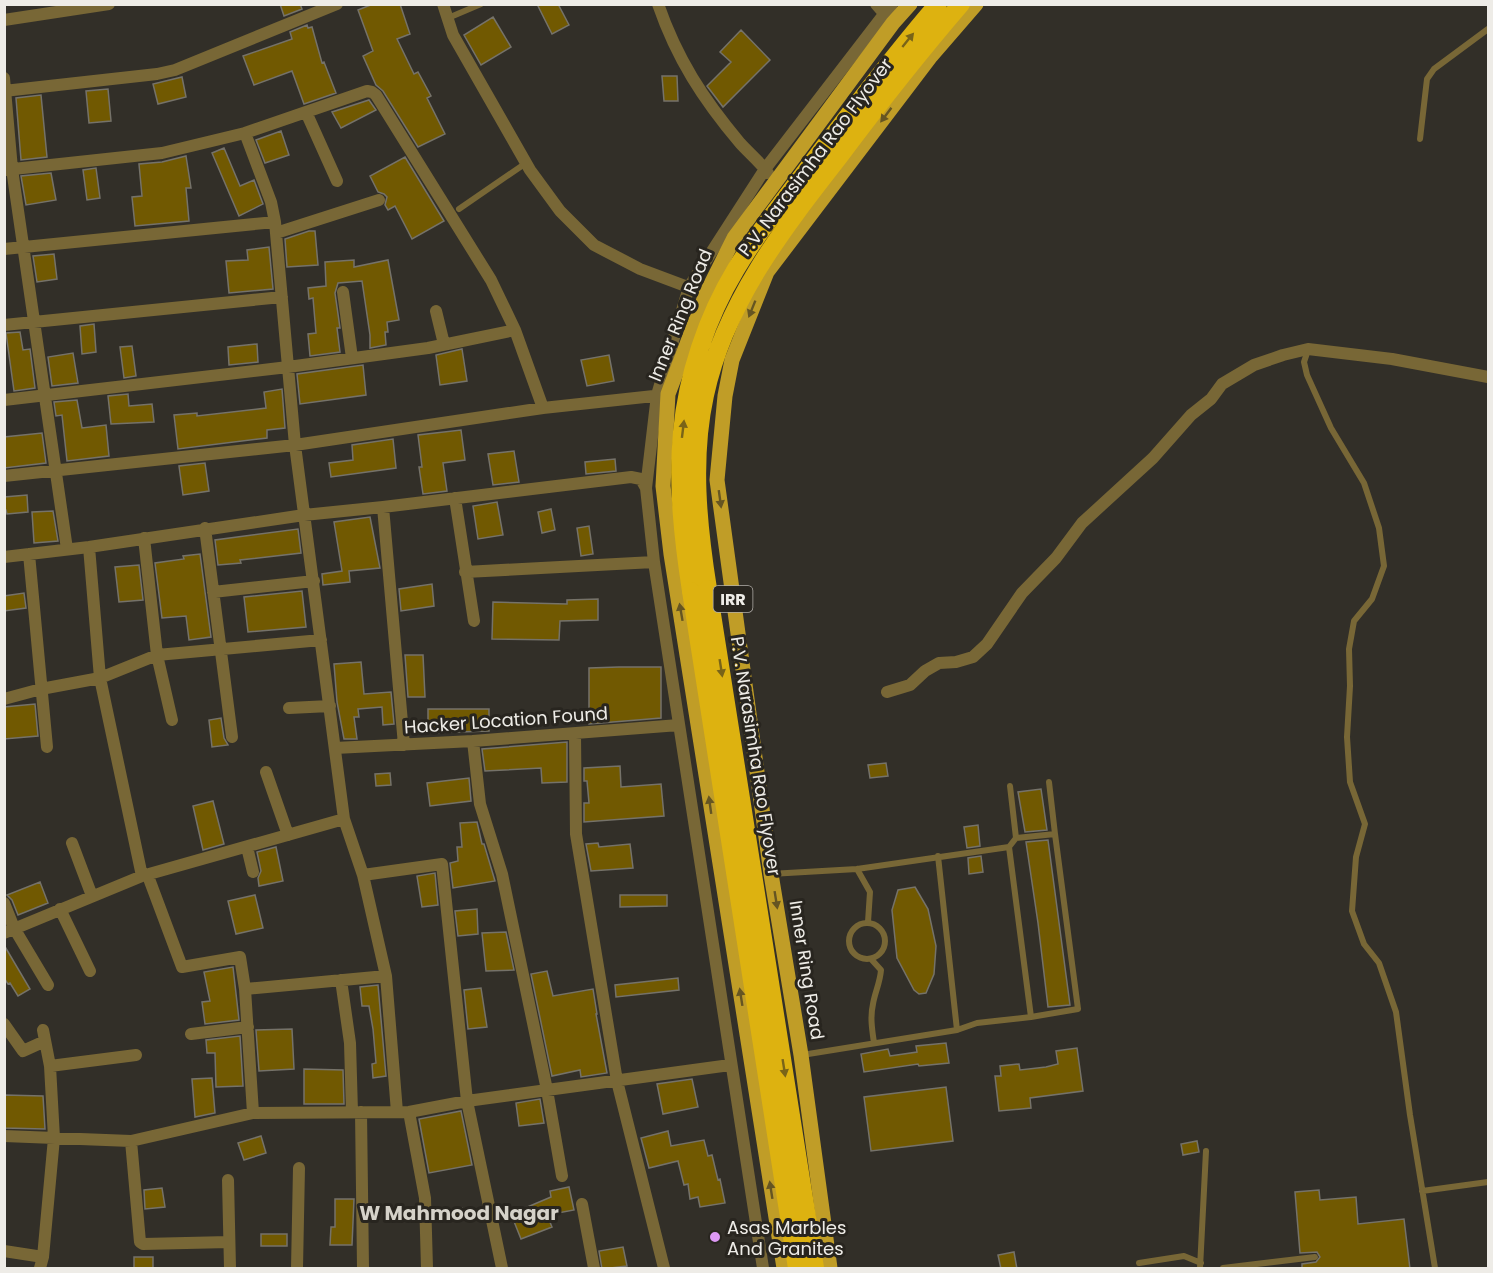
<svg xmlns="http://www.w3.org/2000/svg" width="1493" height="1273" font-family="Poppins,sans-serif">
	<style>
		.building { fill: #715901; stroke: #757269; stroke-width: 1.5 }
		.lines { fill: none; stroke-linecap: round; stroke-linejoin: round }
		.service { stroke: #786736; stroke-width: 6 }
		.minor { stroke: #786736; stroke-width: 12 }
		.primary { stroke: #c09d27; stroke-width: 15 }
		.motorway { stroke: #ddb210; stroke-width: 18 }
		.motorway-bridge { stroke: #ddb210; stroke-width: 18 }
		.oneway { fill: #796418 }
		.oneway2 { fill: #655522 }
		.poi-dot { fill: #dd99f4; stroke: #28251f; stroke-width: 2 }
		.labels { text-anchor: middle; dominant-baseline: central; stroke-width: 6; stroke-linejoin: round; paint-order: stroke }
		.shield { fill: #28251f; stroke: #b3b0ab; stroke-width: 1.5 }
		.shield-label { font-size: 16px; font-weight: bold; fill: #eeece7 }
		.street-label { font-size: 18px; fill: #eeece7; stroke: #28251f }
		.poi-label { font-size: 18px; fill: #eeece7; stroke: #28251f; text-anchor: start }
		.neighbourhood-label { font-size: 20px; font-weight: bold; fill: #d5d2c9; stroke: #28251f }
	</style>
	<rect width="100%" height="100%" fill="#322f28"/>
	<path class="building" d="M280 4H300L302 9 284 16Z
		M373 4H400L410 34 397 39 414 74 418 72 431 96 427 98 445 134 418 147 383 91 376 85 363 56 373 51 358 10Z
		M537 4H558L569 25 552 34Z
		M493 17 511 47 481 65 464 35Z
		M307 25 308 28 312 27 322 63 324 62 336 93 304 104 292 71 254 85 243 56 292 39 290 32Z
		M741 30 770 60 723 107 707 86 731 62 720 52Z
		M662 76H677L678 101H664Z
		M182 77 186 97 158 104 153 84Z
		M108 89 111 121 89 123 86 91Z
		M41 95 47 157 21 160 16 98Z
		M369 100 376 110 341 128 332 112Z
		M281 131 289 155 265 163 256 140Z
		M224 148 240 186 254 180 263 204 239 216 212 153Z
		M186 156 191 188H186L189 221 135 226 132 197 142 196 139 164 162 162Z
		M405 157 444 221 412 239 395 206 388 210 385 205 387 197 384 194 378 192 370 176Z
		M96 168 100 198 87 200 83 170Z
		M51 173 56 200 26 205 21 176Z
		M309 231H315L318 265 287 267 285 239Z
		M269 247 273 289 229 293 226 261 248 260 247 250Z
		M54 254 57 279 37 282 33 256Z
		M354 260V267L388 260 399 320 387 322 388 332H385L386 345 370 348V335L362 281 338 283 335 293 340 328H337L340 352 310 356 308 334 316 333 313 298 309 299 308 288 326 286 325 262Z
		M94 324 96 352 82 354 80 326Z
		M20 332 23 350 30 349 35 388 14 391 6 333Z
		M257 344 258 362 229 365 228 347Z
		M132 346 136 376 124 378 120 347Z
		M462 349 467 381 440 385 436 355Z
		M73 353 78 383 52 386 48 357Z
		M609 355 614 381 587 386 581 360Z
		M363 365 366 395 300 404 297 374Z
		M282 389 285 428 267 430V438L178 449 174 415 197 413V416L266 408 264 392Z
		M128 394 129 406 152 404 154 422 111 424 108 396Z
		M77 400 82 428 106 425 109 456 67 461 62 415 56 416 54 402Z
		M461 430 465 460 443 463 447 491 423 494 419 467H422L418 435Z
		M42 433 46 463 4 468V437Z
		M393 439 396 468 331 477 329 463 353 460 352 445Z
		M514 451 519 482 493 485 488 454Z
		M615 459 616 471 586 474 585 462Z
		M205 463 209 491 183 495 179 466Z
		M27 495 28 512 7 514 6 510H4V497Z
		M497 502 503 535 478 539 473 506Z
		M551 509 555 530 542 533 538 512Z
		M53 511 58 541 34 543 32 512Z
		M370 517 380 568 349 571 350 582 323 585 322 574 342 571 334 522Z
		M589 526 593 554 581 556 577 528Z
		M298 529 301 553 240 560 241 563 218 565 215 540Z
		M200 554 211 637 189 640 186 616 162 618 155 563 184 559 183 556Z
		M139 565 143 600 119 602 115 567Z
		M432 584 434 606 401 611 399 589Z
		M302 591 306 627 248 632 244 597Z
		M24 593 26 608 4 611V596Z
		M598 599V620L560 621 559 640 492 639 493 602 567 604V600Z
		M405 655H423L425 697H408Z
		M361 662 364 694 391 692 394 724 383 725 382 707 358 709 359 717H354L357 739H344L337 702 334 664Z
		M619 667H661V718L589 724V668Z
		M35 704 38 736 4 739V707Z
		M428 709H489V731L428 733Z
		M221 718 224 738 228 745 212 747 209 720Z
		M567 742V782L542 783 541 768 485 771 482 749Z
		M886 763 888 776 870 778 868 765Z
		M620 766 621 787 661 784 664 816 584 822V803H589L587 781H584V768Z
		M390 773 391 785 376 786 375 774Z
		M469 778 471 801 430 806 427 783Z
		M1041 789 1047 830 1025 832 1018 792Z
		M213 801 224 844 203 850 193 806Z
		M477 822 482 844H484L495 881 453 888 450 863 458 861 457 847H462L460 823Z
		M978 825 980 846 967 848 964 827Z
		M1048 840 1070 1005 1048 1007 1038 923 1026 842Z
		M598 843 599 847 630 844 633 868 591 871 586 844Z
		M276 847 283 881 259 886 258 878 261 871 257 852Z
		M981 856 983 872 969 874 968 858Z
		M435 873 438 905 422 907 417 876Z
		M40 882 48 903 18 915 12 900 7 895Z
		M915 887 928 909 936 946 934 974 926 993 919 994 914 990 897 958 892 910 898 890Z
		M255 895 263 928 236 934 228 901Z
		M620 895H667V906L620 907Z
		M477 909 478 934 458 936 455 911Z
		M506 932 514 970 486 971 482 933Z
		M4 945 30 989 18 996 10 983 8 984 4 978Z
		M233 967 239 1020 205 1024 202 1002 210 1001 204 972Z
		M547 971 553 996 593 989 597 1014H596L607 1073 581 1077 580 1070 552 1076 531 974Z
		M678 978 679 990 616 997 615 985Z
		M378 985 386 1076 373 1078 372 1064 376 1063 373 1029 369 1006H362L360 987Z
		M481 988 487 1027 468 1029 464 990Z
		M292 1029 294 1069 259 1071 256 1030Z
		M240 1036 243 1086 216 1087 215 1053H207L206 1040Z
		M946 1043 949 1063 919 1066 918 1064 864 1072 861 1054 888 1049 890 1056 917 1052 916 1046Z
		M1077 1048 1083 1091 1030 1098 1031 1108 999 1111 995 1076H1001L1000 1066 1019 1064 1020 1070 1046 1067 1058 1064 1056 1051Z
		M304 1069 343 1070 344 1104H304Z
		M212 1078 215 1113 195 1117 192 1079Z
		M692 1079 698 1107 663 1114 657 1084Z
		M946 1087 953 1141 871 1151 864 1097Z
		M4 1095 43 1096 45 1129 4 1128Z
		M540 1099 544 1123 519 1126 516 1103Z
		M461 1111 472 1165 429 1173 419 1119Z
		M668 1131 671 1146 704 1140 708 1156 712 1155 718 1180 720 1179 725 1203 700 1207 698 1197 690 1199 688 1184 684 1185 678 1161 649 1168 641 1138Z
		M261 1136 266 1153 244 1160 238 1143Z
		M1197 1141 1199 1152 1183 1155 1181 1144Z
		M569 1187 574 1210 547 1215 552 1227 521 1239 511 1214 551 1197 550 1191Z
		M162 1188 165 1207 145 1209 144 1190Z
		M1319 1190 1320 1200 1356 1197 1358 1224 1404 1219 1410 1269H1302V1264L1316 1262 1320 1257 1317 1252 1300 1253 1295 1192Z
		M335 1199H354L352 1245H330L331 1227H335Z
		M462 1208V1219L434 1221V1210Z
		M261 1234H287V1246H261Z
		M623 1247 627 1266 602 1269 599 1251Z
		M1014 1252 1017 1269H1001L998 1255Z
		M134 1257H153V1269H134Z"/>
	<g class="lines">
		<path class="service" d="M448 18 481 4
			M1420 139 1427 79 1434 69 1488 29
			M459 209 526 163
			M1308 350 1304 362 1307 375 1331 428 1364 483 1379 528 1384 566 1372 599 1354 621 1349 649 1350 686 1347 737 1350 782 1365 824 1356 857 1352 911 1364 944 1379 963 1396 1012 1410 1115 1435 1268
			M1049 782 1055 834
			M1010 786 1016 838
			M1009 847 1016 838 1055 834 1078 1009 1031 1017
			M938 856 957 1030
			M857 869 870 892 868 922
			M770 874 857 869 1009 847 1031 1017 977 1023 957 1030 802 1055
			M849 941a18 18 0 1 1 36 0a18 18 0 1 1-36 0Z
			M871 959 881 970C880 983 875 992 873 1004 870 1017 872 1029 874 1043
			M1422 1191 1488 1182
			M1139 1263 1184 1256 1201 1263
			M1200 1268 1206 1151
			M1223 1268 1315 1257"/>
		<path class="minor" d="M443 4 453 35 530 170 560 211 594 245 640 269 696 290
			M658 4C677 59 703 99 740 143 749 153 760 162 768 173
			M876 4 890 20
			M4 20 109 4
			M4 78 12 169 67 549
			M4 91 157 74 175 70 337 4
			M306 112 337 181
			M245 133 271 202 275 222 295 445 344 819 363 875 386 976 397 1112
			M4 170 162 153 245 133 367 91 372 92 376 95 491 280 515 330 543 408
			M276 233 379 200
			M4 249 275 222
			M343 292 352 358
			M436 311 444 344
			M4 325 282 297
			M4 400 288 367 428 348 515 330
			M4 476 295 445 543 408 663 395
			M455 498 474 621
			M383 507 404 745
			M205 528 232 737
			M144 538 157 655 172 720
			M89 547 100 678 142 876
			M29 554 47 747
			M4 557 89 547 304 515 383 507 631 477 641 479 646 488
			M465 572 654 562
			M213 592 314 581
			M887 692 910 685 925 671 939 663 956 662 973 657 987 644 1022 593 1056 558 1082 523 1153 458 1191 415 1211 399 1222 384 1254 365 1283 355 1308 349 1392 359 1488 377
			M4 699 41 689 100 678 157 655 321 640
			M289 708 330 706
			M575 734 576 834 617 1081 664 1268
			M473 741 480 804 502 874 547 1090 562 1176
			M335 748 473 741 679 725
			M266 772 288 835
			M72 843 92 896
			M247 847 253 872
			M363 875 442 864 467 1101 502 1268
			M148 876 182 967 240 957 245 989 253 1113
			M4 903 14 928 48 985
			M60 909 90 971
			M4 933 142 876 344 819
			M341 980 350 1043 352 1112
			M245 989 386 976
			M4 1024 23 1051 45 1041
			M191 1034 248 1027
			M50 1066 136 1055
			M361 1112 363 1268
			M409 1112 425 1198 427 1268
			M4 1136 131 1141 253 1113 409 1112 467 1101 730 1065
			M131 1141 140 1242 143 1244 229 1242
			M228 1180 230 1268
			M582 1204 594 1268
			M4 1251 43 1257
			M40 1268 43 1257 54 1138 50 1066 43 1030
			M297 1268 299 1168
			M763 1268 654 562 646 488 657 395 689 287 765 169 892 4"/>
		<path class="primary" d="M784 1268 671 554 663 486 668 394 706 294 734 238 893 23 910 4
			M830 1268 801 1055 771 874 717 480 725 396 732 360 767 272 931 56 976 4"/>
		<path class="motorway" d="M708 589C698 526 691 459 705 395 725 303 782 230 839 157 878 105 918 54 961 4
			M691 591C683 539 677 485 682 432 687 376 707 317 736 269 762 226 794 187 824 147 861 99 898 50 938 4"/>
		<path class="motorway-bridge" d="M708 589 815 1268
			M691 591 797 1268"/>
	</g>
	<defs><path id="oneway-solid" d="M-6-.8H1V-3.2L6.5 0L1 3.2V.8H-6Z" transform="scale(1.5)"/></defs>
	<g class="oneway">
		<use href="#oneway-solid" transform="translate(908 40) rotate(-51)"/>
		<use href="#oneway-solid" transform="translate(683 429) rotate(-83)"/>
		<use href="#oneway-solid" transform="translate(721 668) rotate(81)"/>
		<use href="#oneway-solid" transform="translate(784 1068) rotate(81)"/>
	</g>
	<g class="oneway2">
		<use href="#oneway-solid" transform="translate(886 115) rotate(127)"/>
		<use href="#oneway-solid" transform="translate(752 309) rotate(112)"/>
		<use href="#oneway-solid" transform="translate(720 499) rotate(82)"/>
		<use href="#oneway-solid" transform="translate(681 612) rotate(-100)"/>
		<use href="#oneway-solid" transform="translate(710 805) rotate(-98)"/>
		<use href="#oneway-solid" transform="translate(776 900) rotate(81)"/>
		<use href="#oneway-solid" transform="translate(741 997) rotate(-99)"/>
		<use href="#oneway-solid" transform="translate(771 1190) rotate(-99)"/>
	</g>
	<circle class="poi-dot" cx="715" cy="1237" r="6"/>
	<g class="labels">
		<rect class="shield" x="713.5" y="586" width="39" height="26" rx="4.5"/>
		<g class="shield-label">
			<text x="733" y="599">IRR</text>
		</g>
		<g class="street-label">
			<text transform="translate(815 157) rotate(-53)">P.V. Narasimha Rao Flyover</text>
			<text transform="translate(680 315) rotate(-68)">Inner Ring Road</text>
			<text transform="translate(506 720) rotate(-4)">Hacker Location Found</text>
			<text transform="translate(756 756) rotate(81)">P.V. Narasimha Rao Flyover</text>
			<text transform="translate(807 970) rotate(81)">Inner Ring Road</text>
		</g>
		<g class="poi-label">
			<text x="727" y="1227">Asas Marbles<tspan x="727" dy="21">And Granites</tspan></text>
		</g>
		<g class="neighbourhood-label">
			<text x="459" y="1213">W Mahmood Nagar</text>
		</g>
	</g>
	<rect width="1493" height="1273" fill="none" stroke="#eeece7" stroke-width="12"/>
</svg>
